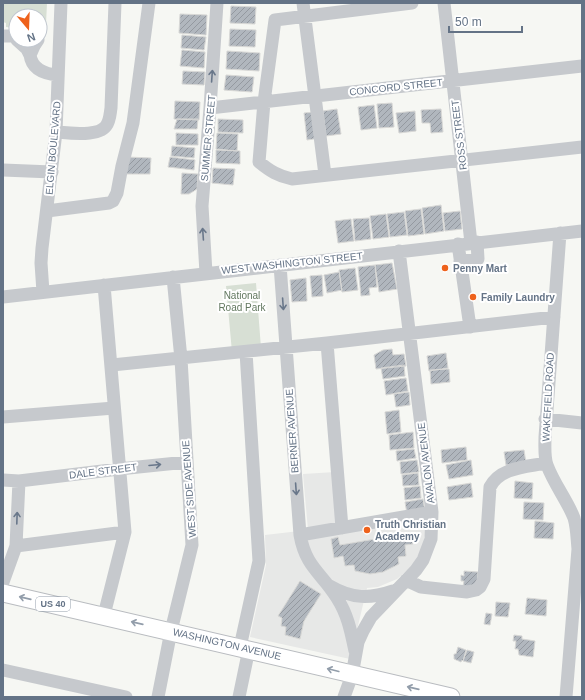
<svg xmlns="http://www.w3.org/2000/svg" width="585" height="700" font-family="Arial,sans-serif">
	<style>
		.built { fill: #e7e8e7 }
		.green { fill: #d7dfd4 }
		.building { fill: url(#building-hatch); stroke: #d8d8d6 }
		.lines { fill: none; stroke-linecap: round; stroke-linejoin: round }
		.major-casing { stroke: #b9bcc0; stroke-width: 19 }
		.minor { stroke: #c6c9cd; stroke-width: 13 }
		.major { stroke: #fff; stroke-width: 17 }
		.oneway { stroke: #69778a }
		.oneway2 { stroke: #929daa }
		.poi-dot { fill: #ee621c; stroke: #fff; stroke-width: 1.5 }
		.labels { text-anchor: middle; dominant-baseline: central; stroke-width: 4; stroke-linejoin: round; paint-order: stroke }
		.shield { fill: #fff; stroke: #929daa; stroke-width: 1 }
		.shield-label { font-size: 9px; font-weight: bold; fill: #647386 }
		.street-label { font-size: 10px; fill: #647386; stroke: #fff }
		.poi-label { font-size: 10px; font-weight: bold; fill: #647386; stroke: #fff; text-anchor: start }
		.park-label { font-size: 10px; fill: #62785f; stroke: #fff }
	</style>
	<defs>
		<pattern id="building-hatch" width="6" height="6" patternUnits="userSpaceOnUse"><rect width="6" height="6" fill="#b1b7be"/><path d="M-1 1l2-2M0 6l6-6M5 7l2-2" fill="none" stroke="#9499a0"/></pattern>
	</defs>
	<rect width="100%" height="100%" fill="#f6f7f3"/>
	<path class="built" d="M335 472 339 530 426 516 427 525 423 546 413 565 397 579 378 587 367 588 350 659 250 637 266 565 265 535 308 530 303 474Z"/>
	<path class="green" d="M3 3H47L46 24 40 28V16H16V28L6 27V23L3 22Z
		M256 283 261 348 232 352 226 286Z"/>
	<path class="building" d="M231 6 256 7 255 24 230 23Z
		M180 14 207 15 206 35 179 33Z
		M230 29 256 30 255 47 229 46Z
		M182 35 206 37 204 50 181 48Z
		M182 50 205 52 204 68 180 66Z
		M227 51 260 53 259 71 226 69Z
		M183 71 205 72 204 85 182 84Z
		M226 75 254 77 252 92 224 90Z
		M175 101 200 102 199 120 174 119Z
		M392 103 394 127 379 128 377 104Z
		M374 105 377 128 361 130 358 107Z
		M337 109 341 134 326 136 323 111Z
		M441 109 443 132 431 133 430 123H422L421 110Z
		M415 111 416 131 399 133 396 113Z
		M317 112 320 138 307 140 304 113Z
		M177 119H198L197 129H174Z
		M218 119 243 120V133L218 132Z
		M176 133 198 134V145H176Z
		M217 133 238 134 237 151 216 149Z
		M172 146 195 148 194 158 171 156Z
		M216 150 240 151V164L216 163Z
		M127 157 151 158 150 174H126Z
		M170 157 195 160 194 170 168 167Z
		M213 168 235 169 233 185 212 183Z
		M182 173 198 174 197 189 189 194H181Z
		M441 205 444 231 425 234 422 208Z
		M421 209 424 234 408 236 405 211Z
		M460 211 462 229 445 231 443 213Z
		M404 212 407 235 390 237 387 214Z
		M386 214 389 237 373 239 370 216Z
		M369 218 371 239 355 241 353 219Z
		M351 219 354 241 338 243 335 221Z
		M392 263 397 289 379 292 375 265Z
		M375 265 377 287 369 288 370 295 361 296 358 267Z
		M355 268 358 290 342 292 339 270Z
		M339 272 342 290 327 293 324 275Z
		M322 275 323 296 312 297 310 276Z
		M306 278 307 301 292 302 290 280Z
		M392 349 393 355 404 354 406 366 376 369 374 355 383 350Z
		M446 353 448 368 429 371 427 356Z
		M404 365 405 376 383 379 381 368Z
		M449 369 450 382 431 384 430 370Z
		M406 378 408 391 386 395 384 381Z
		M409 392 410 405 396 407 394 394Z
		M399 410 401 432 387 434 385 412Z
		M413 432 414 448 390 450 389 435Z
		M466 447 467 460 442 463 441 450Z
		M414 449 416 458 397 461 396 451Z
		M524 450 526 463 506 465 504 452Z
		M417 460 419 472 401 474 400 462Z
		M471 460 473 475 449 479 446 465Z
		M418 473 419 485 403 486 402 475Z
		M515 481 533 483 532 499 514 498Z
		M471 483 473 497 449 500 447 487Z
		M420 486 421 498 405 500 404 488Z
		M423 499 425 512 407 514 405 502Z
		M524 502 544 503 543 520 523 519Z
		M535 521 554 523 553 539 534 538Z
		M411 533 413 544 405 545 406 556 398 557 399 564 383 572 370 574 355 571 354 565 345 566 343 556 334 558 331 539 338 537 340 545Z
		M464 571 478 572 477 587 463 586 464 581H461V575L464 576Z
		M300 581 321 594 304 621 300 639 285 635 286 627 281 626 282 618 278 616Z
		M527 598 547 600 546 616 525 614Z
		M496 602 510 603 508 617 495 616Z
		M486 613 492 614 490 625 484 624Z
		M514 635 522 636V639L535 641 533 657 519 655 518 649H515L516 641H513Z
		M458 647 466 650 463 661 462 660 461 662 454 659V654H456Z
		M467 650 474 652 471 663 463 661Z"/>
	<g class="lines">
		<defs>
			<path id="major" d="M3 593 451 697"/>
		</defs>
		<use href="#major" class="major-casing"/>
		<path class="minor" d="M303 3 325 175
			M412 3 275 20 264 102 259 162C270 171 278 176 292 179L582 147
			M444 3 471 243
			M3 36H12
			M17 40 27 49 30 55
			M38 40 34 46 30 55C32 70 45 74 58 75
			M210 108 582 66
			M56 132C68 133 98 137 106 126 110 121 110 114 111 108L115 3
			M3 170 52 172
			M47 211 109 203 113 201 117 193 122 166 133 123 149 3
			M560 233 545 437C545 446 544 457 547 465 554 484 567 500 574 518 577 528 577 539 578 549L566 697
			M458 244 470 327
			M460 261 478 259 477 242
			M280 265 300 535C306 568 322 573 337 598 348 615 351 632 355 651
			M206 273 202 206 210 108 217 3
			M43 292 41 263 42 248 56 132 61 3
			M3 297 582 231
			M327 343 342 528
			M112 365 327 343 554 317
			M3 417 114 408
			M545 419 582 423
			M3 480 19 481 119 469 187 462
			M300 535 432 512
			M16 546 125 532
			M406 580 421 587 467 592 476 590 480 587 484 579 490 487C500 467 527 467 546 463
			M3 582 16 546 19 481
			M330 586C352 599 370 599 393 591
			M104 615 125 532 104 285
			M240 647 259 561 246 352
			M3 670 126 697
			M158 697 171 631 192 545 181 359 173 277
			M239 697 249 649
			M344 697 352 675 358 642 363 631 371 617 416 570 423 560 431 539 432 512 399 251"/>
		<use href="#major" class="major"/>
	</g>
	<defs><path id="oneway-shaft" d="M-6 0H5M1.5-3L5.5 0L1.5 3" fill="none" stroke-width="1.6" stroke-linecap="round" stroke-linejoin="round"/></defs>
	<g class="oneway">
		<use href="#oneway-shaft" transform="translate(212 76) rotate(-86)"/>
		<use href="#oneway-shaft" transform="translate(203 234) rotate(-94)"/>
		<use href="#oneway-shaft" transform="translate(283 304) rotate(86)"/>
		<use href="#oneway-shaft" transform="translate(155 465) rotate(-5)"/>
		<use href="#oneway-shaft" transform="translate(296 489) rotate(86)"/>
		<use href="#oneway-shaft" transform="translate(17 518) rotate(-88)"/>
	</g>
	<g class="oneway2">
		<use href="#oneway-shaft" transform="translate(25 598) rotate(-167)"/>
		<use href="#oneway-shaft" transform="translate(137 623) rotate(-167)"/>
		<use href="#oneway-shaft" transform="translate(333 670) rotate(-166)"/>
		<use href="#oneway-shaft" transform="translate(413 688) rotate(-167)"/>
	</g>
	<g class="poi-dot">
		<circle cx="445" cy="268" r="4"/>
		<circle cx="473" cy="297" r="4"/>
		<circle cx="367" cy="530" r="4"/>
	</g>
	<g class="labels">
		<rect class="shield" x="36" y="597" width="34" height="14" rx="3"/>
		<g class="shield-label">
			<text x="53" y="604">US 40</text>
		</g>
		<g class="street-label">
			<text transform="translate(396 87) rotate(-6)">CONCORD STREET</text>
			<text transform="translate(459 135) rotate(-97)">ROSS STREET</text>
			<text transform="translate(208 138) rotate(-85)">SUMMER STREET</text>
			<text transform="translate(53 148) rotate(-85)">ELGIN BOULEVARD</text>
			<text transform="translate(292 263) rotate(-6)">WEST WASHINGTON STREET</text>
			<text transform="translate(548 397) rotate(-87)">WAKEFIELD ROAD</text>
			<text transform="translate(292 431) rotate(-94)">BERNER AVENUE</text>
			<text transform="translate(426 463) rotate(-97)">AVALON AVENUE</text>
			<text transform="translate(103 471) rotate(-7)">DALE STREET</text>
			<text transform="translate(189 489) rotate(-94)">WEST SIDE AVENUE</text>
			<text transform="translate(227 644) rotate(13)">WASHINGTON AVENUE</text>
		</g>
		<g class="poi-label">
			<text x="453" y="268">Penny Mart</text>
			<text x="481" y="297">Family Laundry</text>
			<text x="375" y="524">Truth Christian<tspan x="375" dy="12">Academy</tspan></text>
		</g>
		<g class="park-label">
			<text x="242" y="295">National<tspan x="242" dy="12">Road Park</tspan></text>
		</g>
	</g>
	<rect width="585" height="700" fill="none" stroke="#647386" stroke-width="8"/>
	<g transform="translate(28 28) rotate(161)"><circle r="19" fill="#ffffff" stroke="#c1c7cf"/>
	<path d="M0-3L7 15L0 10L-7 15Z" fill="#ee621c"/>
	<text y="-6" font-size="11" font-weight="bold" text-anchor="middle" fill="#647386">N</text>
	</g>
	<path d="M449 26v6h73v-6" fill="none" stroke="#647386" stroke-width="2"/>
	<text x="455" y="26" font-size="12" fill="#647386" stroke="#ffffff" stroke-width="3" paint-order="stroke">50 m</text>
</svg>
